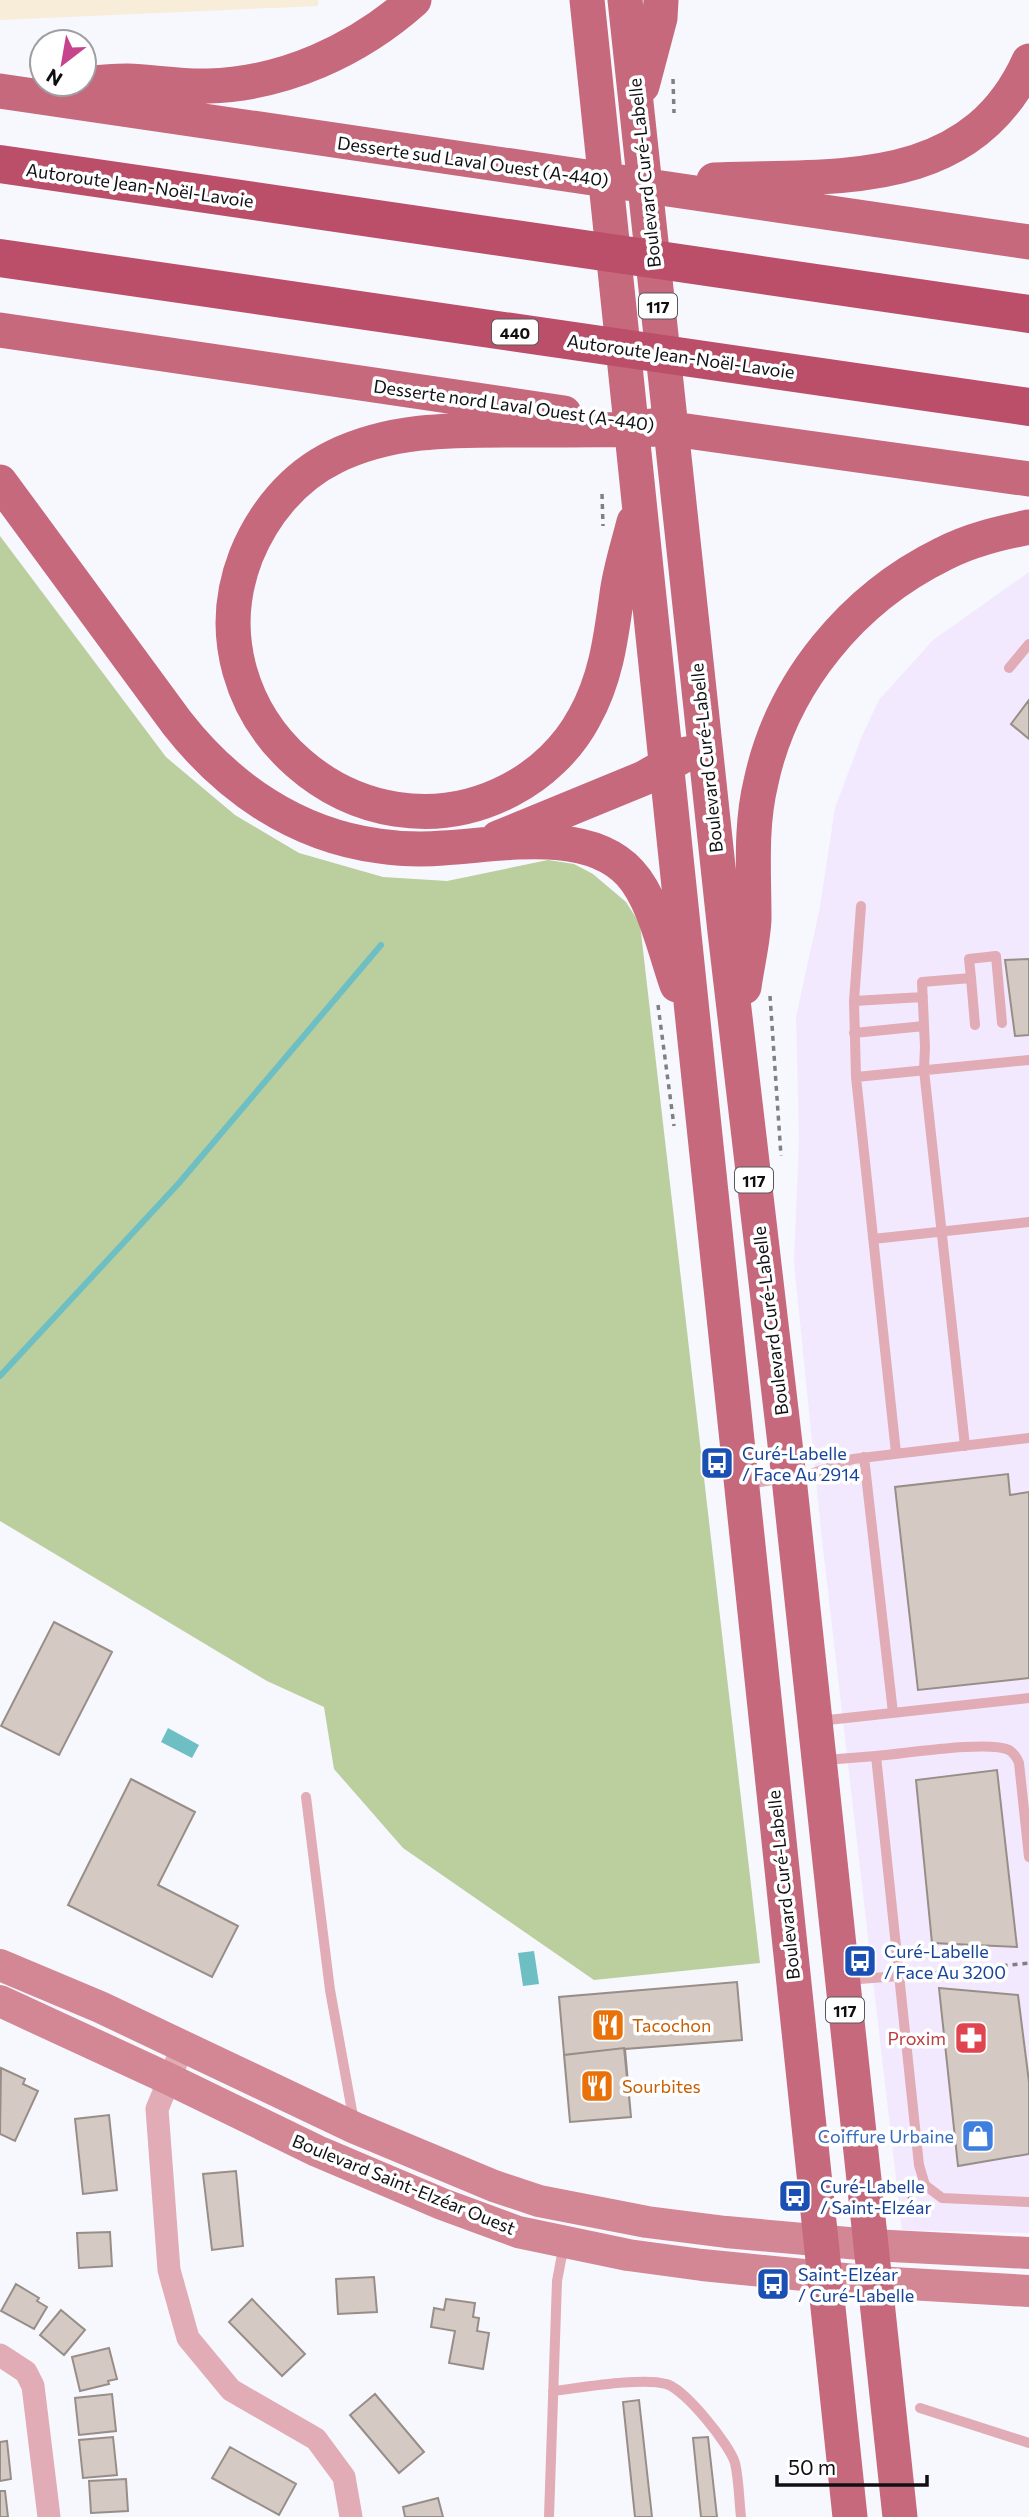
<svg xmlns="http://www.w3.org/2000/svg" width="1029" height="2517" font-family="Commissioner,sans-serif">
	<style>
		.commercial { fill: #f7edd8 }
		.industrial { fill: #f2e9ff }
		.green { fill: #bace9e }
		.water { fill: #6dbfc4 }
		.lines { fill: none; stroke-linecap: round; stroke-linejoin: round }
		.stream { stroke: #6dbfc4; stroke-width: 6 }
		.building { fill: #d5cac3; stroke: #988e88; stroke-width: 2 }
		.path { stroke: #7f7f84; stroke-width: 3.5; stroke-dasharray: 5 5; stroke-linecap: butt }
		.lane { stroke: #e1acb5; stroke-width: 10 }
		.street { stroke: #e1acb5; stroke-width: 23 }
		.secondary { stroke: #d38694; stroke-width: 32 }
		.primary { stroke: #c6697d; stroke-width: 35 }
		.highway { stroke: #bb4f69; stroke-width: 38 }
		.labels { text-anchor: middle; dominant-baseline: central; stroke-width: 7; stroke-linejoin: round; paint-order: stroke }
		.shield { fill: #fff; stroke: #58585a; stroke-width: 2 }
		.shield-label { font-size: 16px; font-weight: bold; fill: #101013 }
		.street-label { font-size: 18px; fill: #101013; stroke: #fff }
		.transit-label { font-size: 18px; fill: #164399; stroke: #fff; text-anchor: start }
		.food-label { font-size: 18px; fill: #c56008; stroke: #fff; text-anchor: start }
		.health-label { font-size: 18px; fill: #be3a42; stroke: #fff; text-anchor: end }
		.shop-label { font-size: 18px; fill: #366cbe; stroke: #fff; text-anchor: end }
	</style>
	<rect width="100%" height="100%" fill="#f7f7fe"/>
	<path class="commercial" d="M0 0H318V6L0 20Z"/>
	<path class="industrial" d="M1029 572V2233L902 2230 822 1540 794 1263 799 1139 796 1017 820 907 835 808 862 736 879 700 933 640Z"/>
	<path class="green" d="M0 536 166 757 235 815 299 853 383 877 447 881 548 860 574 864 593 874 626 902 640 924 760 1963 594 1980 403 1848 334 1769 324 1707 267 1681 0 1521Z"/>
	<path class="water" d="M168 1728 199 1745 192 1758 161 1742Z
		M534 1951 539 1984 523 1986 518 1953Z"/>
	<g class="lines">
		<path class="stream" d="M0 1376 179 1183 381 945"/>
	</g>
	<path class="building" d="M1029 700V739L1011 724Z
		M1029 959V1035L1015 1036 1005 960Z
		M1008 1474 1010 1495 1029 1492V1678L918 1690 895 1487Z
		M54 1622 112 1652 59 1755 1 1726Z
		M997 1770 1017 1947 932 1943 916 1780Z
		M131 1779 195 1812 158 1885 238 1926 212 1977 68 1905Z
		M737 1982 742 2040 625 2049 631 2117 570 2122 559 1997Z
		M939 1988 1018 1995 1029 2082V2154L958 2166Z
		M624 2048 631 2117 570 2122 564 2055Z
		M1 2068 25 2079 23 2084 38 2091 15 2141 0 2134Z
		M109 2115 117 2190 83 2194 75 2119Z
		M236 2171 243 2246 212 2250 203 2174Z
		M110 2232 112 2266 79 2268 77 2233Z
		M374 2277 377 2312 338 2314 336 2279Z
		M16 2284 39 2298 37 2301 47 2307 34 2329 1 2311Z
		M252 2299 305 2354 282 2376 229 2322Z
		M446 2299 475 2303 473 2317 479 2318 477 2331 489 2333 483 2369 449 2363 455 2331 431 2327 434 2308 444 2310Z
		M61 2310 85 2330 64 2355 40 2335Z
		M109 2348 117 2379 108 2381 109 2384 80 2391 72 2357Z
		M112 2394 116 2431 79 2435 75 2398Z
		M375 2394 424 2452 399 2473 350 2415Z
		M639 2400 652 2517H635L623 2402Z
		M113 2437 117 2475 83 2478 79 2440Z
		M708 2437 717 2517H701L693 2438Z
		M7 2441 11 2479 0 2481V2442Z
		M230 2447 296 2484 279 2515 212 2478Z
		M126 2479 128 2511 91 2513 89 2481Z
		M0 2491H5L8 2517H0Z
		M438 2498 443 2517H405L403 2507Z"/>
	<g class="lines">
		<path class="path" d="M673 79 674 113
			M602 494 603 526
			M770 996 781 1156
			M658 1005 674 1126
			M913 1975 1029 1963
			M894 2213 914 2194"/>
		<path class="lane" d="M1009 668 1029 644
			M971 978 969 959 996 956 1002 1023
			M854 1001 861 906
			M854 1033 924 1026
			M856 1077 854 1001 923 997
			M873 1239 1029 1222
			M965 1446 924 1070 925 1047 922 982 971 978 975 1025
			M896 1453 856 1077 1029 1060
			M864 1457 893 1713
			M746 1484 808 1475 853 1459 1029 1438
			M819 1721 1029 1698
			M876 1756C903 1754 989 1740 1009 1750 1014 1753 1017 1758 1019 1763L1029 1857
			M825 1760 876 1756 919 2165 925 2185 942 2198 1029 2202
			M306 1797 330 1990 354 2122
			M846 1980 899 1976
			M553 2391C580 2388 642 2377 666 2384 684 2388 730 2445 735 2463 739 2480 739 2500 741 2517
			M920 2408 1029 2443
			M549 2517 557 2281 564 2244"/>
		<path class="street" d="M183 2046 157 2109 169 2270 188 2338 231 2390 316 2439 344 2477 351 2517
			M0 2355 26 2372 33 2386 49 2517"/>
		<path class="secondary" d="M0 1965 100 2007 355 2128 494 2186 539 2201 647 2222 726 2232 871 2245 1029 2253
			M0 2001 169 2079 317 2151 442 2204 518 2232 628 2255 702 2265 875 2282 1029 2291"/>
		<path class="primary" d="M587 0C676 839 758 1678 850 2517
			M625 0 725 932 789 1478 900 2517
			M84 83C98 83 113 81 127 81 154 82 181 87 208 86 284 84 358 50 414 0
			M642 86 660 18 661 0
			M0 91 1029 242
			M714 180C833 175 970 192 1029 61
			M0 330 564 413
			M651 426 1029 479
			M0 482 177 723C228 788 296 835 379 846 400 849 422 850 443 848 500 845 587 826 630 873 654 899 665 951 677 985
			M634 522C628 546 620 570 617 594 611 638 606 679 584 718 568 748 541 774 510 790 359 869 184 716 246 556 263 514 293 477 334 457 393 428 457 430 521 430 566 430 611 430 657 429
			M498 838 644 778 686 754
			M744 987C747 965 753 941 754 919 754 873 750 827 761 782 782 683 853 598 943 554 970 540 1000 533 1029 527"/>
		<path class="highway" d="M0 164 1029 314
			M0 258 1029 407"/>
	</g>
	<defs>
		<symbol id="bus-square" viewBox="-11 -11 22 22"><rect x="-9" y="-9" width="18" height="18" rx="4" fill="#1a4fb4" stroke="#fff"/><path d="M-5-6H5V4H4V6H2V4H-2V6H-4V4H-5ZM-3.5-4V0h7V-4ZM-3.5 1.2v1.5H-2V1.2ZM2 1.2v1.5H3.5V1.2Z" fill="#fff"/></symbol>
		<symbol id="restaurant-square" viewBox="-11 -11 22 22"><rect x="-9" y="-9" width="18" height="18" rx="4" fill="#e8710a" stroke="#fff"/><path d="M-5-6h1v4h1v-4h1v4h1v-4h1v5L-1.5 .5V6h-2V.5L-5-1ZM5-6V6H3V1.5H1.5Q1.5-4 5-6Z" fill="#fff"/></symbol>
		<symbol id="pharmacy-square" viewBox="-11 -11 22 22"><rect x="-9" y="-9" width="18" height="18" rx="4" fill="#e0444e" stroke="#fff"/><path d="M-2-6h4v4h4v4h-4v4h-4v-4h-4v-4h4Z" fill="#fff"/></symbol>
		<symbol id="shop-square" viewBox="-11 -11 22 22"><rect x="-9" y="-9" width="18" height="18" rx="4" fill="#3f7fe0" stroke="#fff"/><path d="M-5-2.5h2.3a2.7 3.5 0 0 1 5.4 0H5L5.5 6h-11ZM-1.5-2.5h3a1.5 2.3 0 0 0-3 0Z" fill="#fff"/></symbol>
	</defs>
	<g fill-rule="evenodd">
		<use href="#bus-square" x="698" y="1444" width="38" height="38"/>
		<use href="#bus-square" x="841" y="1942" width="38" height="38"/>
		<use href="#restaurant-square" x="589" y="2006" width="38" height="38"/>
		<use href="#pharmacy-square" x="952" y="2019" width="38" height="38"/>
		<use href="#restaurant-square" x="578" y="2067" width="38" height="38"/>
		<use href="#shop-square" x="959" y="2117" width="38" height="38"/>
		<use href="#bus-square" x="776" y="2177" width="38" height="38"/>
		<use href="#bus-square" x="754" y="2265" width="38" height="38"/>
	</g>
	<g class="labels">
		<g class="shield">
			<rect x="639" y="293.5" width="38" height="25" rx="5"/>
			<rect x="492" y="319.5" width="46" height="25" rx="5"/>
			<rect x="735" y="1167.5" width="38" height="25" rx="5"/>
			<rect x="826" y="1997.5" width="38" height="25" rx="5"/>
		</g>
		<g class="shield-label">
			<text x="658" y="306">117</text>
			<text x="515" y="332">440</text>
			<text x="754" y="1180">117</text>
			<text x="845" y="2010">117</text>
		</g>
		<g class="street-label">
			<text transform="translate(473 161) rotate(8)">Desserte sud Laval Ouest (A-440)</text>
			<text transform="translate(644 173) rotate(-96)">Boulevard Curé-Labelle</text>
			<text transform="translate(140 185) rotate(8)">Autoroute Jean-Noël-Lavoie</text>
			<text transform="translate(681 356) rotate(8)">Autoroute Jean-Noël-Lavoie</text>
			<text transform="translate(514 405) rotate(8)">Desserte nord Laval Ouest (A-440)</text>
			<text transform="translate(706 758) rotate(-96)">Boulevard Curé-Labelle</text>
			<text transform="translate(770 1321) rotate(-97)">Boulevard Curé-Labelle</text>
			<text transform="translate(783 1885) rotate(-96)">Boulevard Curé-Labelle</text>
			<text transform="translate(404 2184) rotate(22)">Boulevard Saint-Elzéar Ouest</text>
		</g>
		<g class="transit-label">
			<text x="742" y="1453">Curé-Labelle<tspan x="742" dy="21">/ Face Au 2914</tspan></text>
			<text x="884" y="1951">Curé-Labelle<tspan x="884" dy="21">/ Face Au 3200</tspan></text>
			<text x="820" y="2186">Curé-Labelle<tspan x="820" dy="21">/ Saint-Elzéar</tspan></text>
			<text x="798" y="2274">Saint-Elzéar<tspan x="798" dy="21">/ Curé-Labelle</tspan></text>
		</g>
		<g class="food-label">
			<text x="632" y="2025">Tacochon</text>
			<text x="622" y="2086">Sourbites</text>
		</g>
		<g class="health-label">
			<text x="946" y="2038">Proxim</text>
		</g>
		<g class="shop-label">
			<text x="954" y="2136">Coiffure Urbaine</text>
		</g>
	</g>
	<g transform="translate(63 63) rotate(211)"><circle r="33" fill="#ffffff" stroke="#9f9fa1" stroke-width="2"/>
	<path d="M0-5L12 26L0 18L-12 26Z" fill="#c6448b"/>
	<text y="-10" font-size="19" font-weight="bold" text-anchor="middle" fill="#101013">N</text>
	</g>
	<path d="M777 2475v10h150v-10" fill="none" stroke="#101013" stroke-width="3.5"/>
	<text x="788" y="2475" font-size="21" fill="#101013" stroke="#ffffff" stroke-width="5" paint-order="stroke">50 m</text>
</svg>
